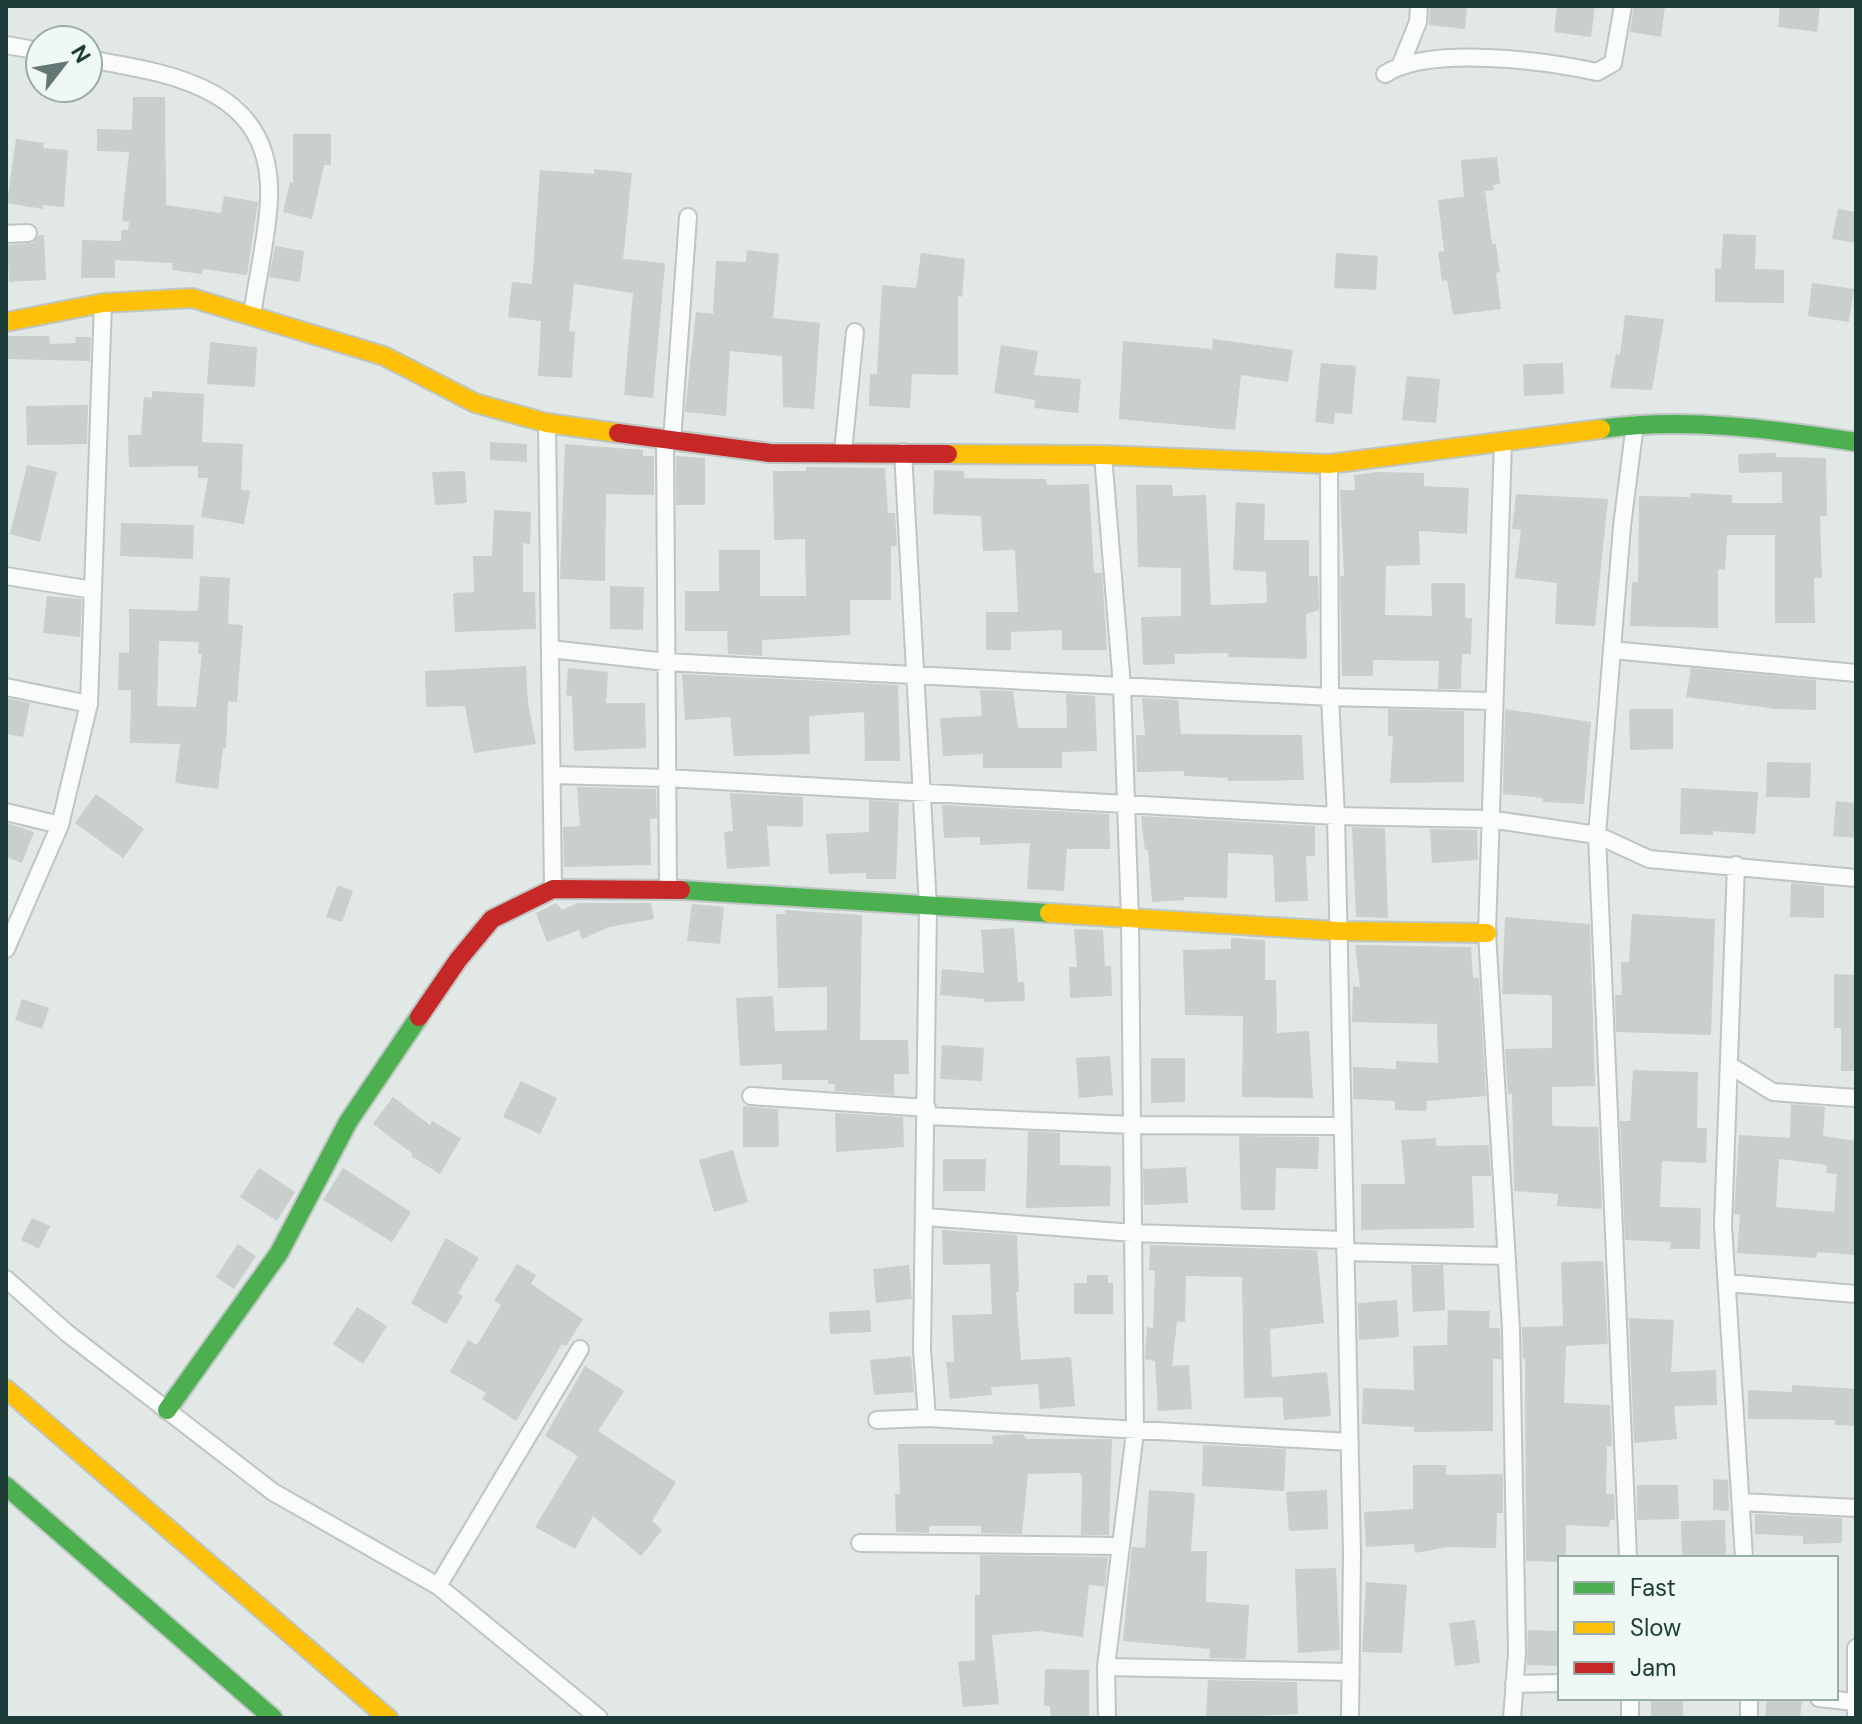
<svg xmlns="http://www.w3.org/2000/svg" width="1862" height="1724" font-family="'DM Sans',sans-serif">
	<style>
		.building { fill: #c8cfcd; fill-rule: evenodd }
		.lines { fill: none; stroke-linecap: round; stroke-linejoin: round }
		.street-casing { stroke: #bec5c2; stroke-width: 20 }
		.fast-casing { stroke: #bdc6c3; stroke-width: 22 }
		.slow-casing { stroke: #bdc6c3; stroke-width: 22 }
		.jam-casing { stroke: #bdc6c3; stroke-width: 22 }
		.street { stroke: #fafcfb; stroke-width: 16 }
		.fast { stroke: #4caf50; stroke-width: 18 }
		.slow { stroke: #ffc107; stroke-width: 18 }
		.jam { stroke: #c62828; stroke-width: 18 }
	</style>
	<rect width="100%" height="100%" fill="#e1e8e5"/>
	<path class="building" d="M1430 6H1467L1465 29 1429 25Z
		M1557 6H1595L1591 37 1554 32Z
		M1634 6H1665L1661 37 1630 32Z
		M1780 6H1820L1817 32 1778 27Z
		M133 97H165L166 205 221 213 224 196 258 202 247 275 203 269 202 274 172 270 173 263 115 260V278H81L82 240 121 241V230H128L129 222 122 221 129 152 97 151V129L132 130Z
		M293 134H331V165H324L312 219 283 212 290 182 293 183Z
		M16 139 44 143 43 148 68 150 64 207 43 205V209L7 203Z
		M1497 157 1500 184 1493 185 1494 190 1485 191 1492 244H1496L1500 272 1496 273 1501 309 1453 315 1447 280 1442 281 1438 252 1444 251 1438 200 1464 197 1461 160Z
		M594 169 632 173 623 259 665 263 653 398 624 395 633 293 574 284 569 331 575 332 572 378 538 376 541 321 508 317 512 282 532 284 540 170 594 174Z
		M1838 209 1856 212V243L1832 239Z
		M1723 234 1756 235 1755 269 1784 270V303L1715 302V268L1721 269Z
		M39 235H44L46 280 9 282 7 245 33 243Z
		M275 246 304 251 300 282 269 277Z
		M747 250 779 254 773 318 820 323 814 409 783 407 782 356 730 351 726 416 685 412 696 312 713 314 716 261 746 262Z
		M921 253 965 259 962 297 958 296V375L912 374 910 408 869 406 870 374H877L882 285 916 288Z
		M1336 253 1378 256 1376 290 1334 288Z
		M1812 283 1854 289 1849 322 1808 316Z
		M1625 315 1664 319 1652 390 1610 388 1616 354 1620 355Z
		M6 336H49L50 344 76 343 75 337H91L90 361 6 359Z
		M1213 339 1293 350 1288 382 1241 375 1235 430 1119 419 1123 341 1212 349Z
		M210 342 257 347 255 387 207 384Z
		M1001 345 1038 351 1034 375 1081 379 1078 413 1034 408 1035 400 994 393Z
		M1321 363 1356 366 1352 414 1335 413 1334 424 1315 422Z
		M1563 363 1564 394 1524 396 1523 364Z
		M1407 376 1440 379 1436 423 1402 420Z
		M152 391 204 394 202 442 243 444 241 490 250 491 244 524 201 517 208 478H198V466L129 467 128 435H141L144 397 152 398Z
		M88 405 87 444 27 445 26 406Z
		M490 442 527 444V462L490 460Z
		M565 444 643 450V456H654V495L606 494 605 581 560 579Z
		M1776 453V457L1826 458 1827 516H1820L1822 578H1814L1815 623H1775V535H1727L1725 570 1718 569V628L1630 626 1632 582H1638L1639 496 1690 497V493L1732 495V503H1782V472L1739 473 1738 454Z
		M676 456 705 458V505H676Z
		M27 465 57 472 40 542 10 534Z
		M806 467 885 468 888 513H895L897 546H891V600H850V635L762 640V656L728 654 727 631H685V591H719V550H760V596H806L805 539 774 540 773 471H806Z
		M934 470 964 471V478L1046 479 1047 485 1089 484 1094 573H1102L1107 650H1062V630L1011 632V650H986V612H1018L1015 550 983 551 981 516 933 514Z
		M465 471 467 503 435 505 432 472Z
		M1377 472 1424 473V486L1469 488 1467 534 1419 531 1420 565 1386 566 1385 615 1432 616 1431 583H1465V618H1472L1471 654H1462L1461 689H1438L1439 661 1373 660V676H1342L1340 576H1344L1340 490H1355L1354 475Z
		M1136 485H1172L1173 496 1206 495 1211 605 1267 603 1266 572 1233 570 1236 502 1265 504 1264 540H1309V576H1318L1319 610 1306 614 1307 659 1229 657 1228 653 1175 654V664L1143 665 1141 617 1181 616V568L1138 567Z
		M1516 494 1608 499 1595 626 1555 624 1557 583 1515 578 1521 530 1512 529Z
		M494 510 531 512 530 544 523 543V592H535L536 629 455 632 453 593 474 592 473 556H492Z
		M121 523 194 525 193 559 120 556Z
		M200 576 230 578 228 624 243 625 237 702 228 701 226 748H223L218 789 175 783 180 744 130 743 131 690H118L119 652 129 653V609L198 611ZM159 641 199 642 198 654H202L196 707 157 706Z
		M610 586 644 587 643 630 610 629Z
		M47 596 82 599 80 637 43 633Z
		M526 666 528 703 536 744 474 753 465 706 426 707 425 671Z
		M568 668 608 672 606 703H645L646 748 574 751 572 696 566 695Z
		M1691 668 1816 680V710L1776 709 1686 697Z
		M682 674 898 685 900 761H865L864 712 809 716 810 754 734 756 730 717 685 720Z
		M980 690 1013 691 1018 728H1067L1066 694 1095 696 1097 751 1062 752V768H983V754L943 756 940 718 982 716Z
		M6 698 30 703 23 737 6 734Z
		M1142 698 1178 700 1181 734 1302 735 1304 780 1228 781V778L1184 776V771L1137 772 1136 735H1145Z
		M1388 709 1464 711V782L1390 783 1393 736H1388Z
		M1505 709 1591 722 1584 804 1543 802V798L1503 794Z
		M1629 709H1673V749L1630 750Z
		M1767 762 1811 763 1810 798 1766 797Z
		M577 787 656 789 657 818 650 819 651 865 564 867 563 827 580 826Z
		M1681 788 1758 792 1755 834 1713 831V835L1680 834Z
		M730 793 803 797V827L767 826 770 866 727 869 724 832 733 831Z
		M96 794 144 829 123 858 75 823Z
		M869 800 899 802 896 879H866V873L829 874 826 834 869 832Z
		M1836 801 1856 803V838L1833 836Z
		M942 805 1109 814 1110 849H1067L1064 891 1027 889 1030 843 980 845V837L944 838Z
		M1141 816 1315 826V856H1306L1308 901 1275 902 1273 855 1228 853 1227 898 1184 897V900L1152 902 1148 850H1145Z
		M6 823 34 832 22 863 6 857Z
		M1352 827 1385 828 1388 918 1356 917Z
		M1430 829 1477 830 1478 860 1432 863Z
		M1791 883 1824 886V918L1790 917Z
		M338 885 353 891 342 922 326 917Z
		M556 903 562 910 578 903H651L654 919 609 927 582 939 579 930 547 942 536 913Z
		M692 904 724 907 720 944 687 941Z
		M785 910 862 915 860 1040H908L909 1074H894V1095L835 1091V1084H828V1080H782V1064L740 1066 736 998 773 996 775 1031 827 1030V987L778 988 776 914H785Z
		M1632 914 1715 919 1711 1035 1616 1032 1615 995H1622L1621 962H1629Z
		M1505 917 1590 924 1595 1086 1552 1087V1123L1553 1126 1598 1127 1602 1209 1557 1206 1558 1194 1514 1191 1512 1094H1508L1505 1049 1552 1048V1000L1551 995 1502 994Z
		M1014 928 1018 982H1024L1025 1001 984 1002V999L940 995 942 969 984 973 981 930Z
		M1074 929 1103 930 1105 966H1111L1112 996 1070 998 1069 967H1077Z
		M1231 938 1265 940V980H1276L1277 1033 1309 1031 1313 1098 1242 1097 1243 1016 1185 1015 1183 950 1231 949Z
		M1355 945 1471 947 1473 978H1479L1486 1096 1427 1101 1426 1111 1395 1110V1101L1353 1099V1067L1396 1069V1061L1438 1063 1437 1024 1352 1022 1353 986 1360 987Z
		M1834 974 1856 975V1071H1841V1028H1834Z
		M22 999 49 1008 42 1029 15 1020Z
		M942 1045 984 1048 982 1081 940 1079Z
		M1110 1056 1113 1095 1079 1098 1076 1058Z
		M1151 1058H1185V1102L1151 1103Z
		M1633 1070 1698 1072 1697 1128H1707L1706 1163 1662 1161 1660 1207 1701 1208 1700 1249H1670L1671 1242 1625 1240 1620 1121H1630Z
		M521 1081 557 1098 540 1134 503 1117Z
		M393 1097 430 1125 432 1121 461 1138 440 1174 411 1156 413 1154 373 1124Z
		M1791 1104 1825 1107 1823 1136 1856 1141V1255L1817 1252 1816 1258 1737 1253 1740 1215 1734 1214 1739 1135 1790 1138ZM1779 1159 1827 1165 1826 1173 1837 1174 1834 1212 1776 1207Z
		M743 1106 778 1109 779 1147H743Z
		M835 1113 903 1117 904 1147 836 1152Z
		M1028 1131 1060 1133V1165L1111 1166 1110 1206 1026 1208Z
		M1239 1136 1319 1137 1318 1169 1276 1168 1275 1210H1241Z
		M1436 1138V1146L1489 1145 1491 1176H1472L1474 1228 1361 1230V1184H1405L1401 1140Z
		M733 1150 748 1202 714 1212 699 1160Z
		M943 1159H986L985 1191H943Z
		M1186 1167 1188 1203 1144 1205 1143 1169Z
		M259 1168 295 1192 277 1221 240 1197Z
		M343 1168 411 1212 392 1242 323 1200Z
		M32 1218 50 1226 39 1249 21 1240Z
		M942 1230 1017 1235 1019 1292H1016L1021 1360 1071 1357 1075 1406 1040 1409 1038 1384 991 1387 992 1395 950 1399 946 1362H954L952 1315 992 1314 990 1264 943 1265Z
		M446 1238 479 1258 458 1293 463 1296 446 1324 411 1303Z
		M238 1244 256 1256 234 1289 216 1277Z
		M1150 1245 1317 1250 1324 1323 1270 1329 1272 1377 1327 1372 1331 1416 1284 1420 1282 1397 1244 1398 1242 1277 1186 1276 1185 1322H1177L1172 1366 1189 1365 1192 1409 1158 1411 1155 1361 1145 1359 1147 1327 1153 1328 1155 1271 1149 1270Z
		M1603 1261 1608 1344 1566 1346 1564 1403 1610 1405 1612 1446H1607L1606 1494H1614L1615 1520H1610L1609 1527 1566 1525V1558H1560V1562L1526 1561 1525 1359H1523L1522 1327 1563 1326 1561 1262Z
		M517 1264 536 1275 531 1284 583 1319 566 1346 562 1344 516 1421 482 1399 486 1393 450 1372 468 1340 477 1345 501 1305 494 1301Z
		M909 1265 912 1299 876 1303 873 1269Z
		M1411 1265H1443L1445 1310 1413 1312Z
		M1087 1275H1108V1283H1113V1314H1074V1283H1087Z
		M1397 1300 1399 1337 1359 1340 1358 1303Z
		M357 1307 387 1326 363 1364 333 1344Z
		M870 1310 871 1332 830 1334 829 1312Z
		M1448 1310 1490 1311 1489 1328H1500L1501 1359H1493V1431L1414 1432V1427L1362 1424 1363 1388 1414 1390 1413 1346 1447 1345Z
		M1629 1318 1674 1320 1671 1372 1716 1370 1717 1405 1674 1406 1677 1439 1634 1443Z
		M911 1356 914 1392 874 1395 870 1360Z
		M585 1366 624 1391 598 1431 676 1482 652 1521 662 1530 641 1556 593 1516 575 1549 535 1527 578 1456 545 1436Z
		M1792 1385 1856 1389V1426L1835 1425V1420L1748 1419V1390L1792 1392Z
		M1023 1434 1026 1439H1112L1109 1535H1081L1082 1476 1079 1473 1028 1474 1022 1534 981 1533V1526H929V1533L896 1532 895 1494H900L898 1444H993L992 1436Z
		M1203 1445 1286 1449 1284 1491 1202 1486Z
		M1413 1465H1446V1475L1503 1474V1513H1497L1496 1548 1447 1547 1415 1553 1414 1544 1366 1547 1364 1512 1413 1509Z
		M1713 1479 1728 1480 1729 1511 1713 1510Z
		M1637 1485H1678L1679 1519 1637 1520Z
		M1149 1490 1195 1493 1191 1551H1207L1206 1602 1249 1605 1246 1659 1209 1658 1210 1649 1123 1641 1132 1547 1145 1548Z
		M1327 1490 1328 1529 1289 1531 1286 1492Z
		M1755 1514 1842 1518V1543L1803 1544V1536L1755 1534Z
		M1725 1520 1726 1558H1682L1681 1521Z
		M980 1555 1108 1557 1105 1587 1089 1585 1083 1637 1039 1631 992 1635 999 1704 963 1707 958 1662 975 1660V1595H980Z
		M1336 1568 1340 1650 1298 1653 1295 1569Z
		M1366 1582 1407 1585 1402 1653 1362 1652Z
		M1475 1620 1480 1663 1455 1666 1449 1623Z
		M1528 1630 1560 1631V1666L1527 1665Z
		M1045 1669 1089 1670V1718H1051L1050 1706H1044Z
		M1208 1680 1297 1682 1298 1714 1206 1718Z
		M1651 1698H1683V1718H1651Z
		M1767 1698 1802 1700 1800 1718H1765Z"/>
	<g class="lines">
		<defs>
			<path id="street" d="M6 45 40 51
				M88 59C175 74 274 89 269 200 267 239 257 278 252 316
				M1401 64 1418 22 1419 6
				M1385 74C1430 45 1545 61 1597 72L1613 63 1623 6
				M6 234 28 233
				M547 423 553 889
				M665 440 668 889
				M672 441 688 217
				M1503 442 1487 933 1511 1329 1517 1653 1512 1718
				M843 452 855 332
				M903 452 928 907 922 1350 927 1418
				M1103 455 1122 686 1130 919 1135 1432 1106 1667 1107 1718
				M1329 464 1330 697 1336 816 1352 1553 1350 1718
				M6 576 93 590
				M550 649 666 662 1330 697 1493 701
				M1612 650 1856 673
				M6 687 89 704
				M552 775 667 778 1336 816 1489 819 1597 835 1649 859 1856 878
				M6 812 60 825
				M1736 865 1723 1226 1744 1558
				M6 949 60 825 89 704 103 303
				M1729 1065 1773 1092 1856 1098
				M751 1096 927 1108
				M927 1116 1132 1125 1342 1126
				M926 1217 1133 1233 1345 1240
				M1345 1252 1506 1256
				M6 1279 67 1333 273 1492 438 1586 599 1718
				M1727 1283 1856 1294
				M877 1420 927 1418 1350 1442
				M1741 1502 1856 1508
				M860 1543 1121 1546
				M1628 1558 1597 835 1622 526 1635 424
				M438 1586 580 1349
				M1106 1667 1351 1672
				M1514 1684 1560 1683
				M1630 1698V1718
				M1749 1698V1718
				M1819 1698 1854 1702
				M1856 1718V1648"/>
			<path id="fast" d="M1601 429C1685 417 1772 429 1856 442
				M681 890 1049 913
				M167 1410 279 1253 348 1122 419 1017
				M6 1486 273 1718"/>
			<path id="slow" d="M6 322 103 303 192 298 384 356 475 403 547 423 618 433
				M948 454 1103 455 1329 464 1601 429
				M1049 913 1337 931 1487 933
				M6 1389 388 1718"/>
			<path id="jam" d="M618 433 770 453 948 454
				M419 1017 458 960 492 919 553 889 681 890"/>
		</defs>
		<use href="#street" class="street-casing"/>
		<use href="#fast" class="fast-casing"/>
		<use href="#slow" class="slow-casing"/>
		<use href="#jam" class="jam-casing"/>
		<use href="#street" class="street"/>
		<use href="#fast" class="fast"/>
		<use href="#slow" class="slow"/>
		<use href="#jam" class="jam"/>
	</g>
	<rect width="1862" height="1724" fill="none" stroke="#1e3c37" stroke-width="16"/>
	<rect x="1558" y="1556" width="280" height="144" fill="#eef8f4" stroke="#9bada8" stroke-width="2"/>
	<rect x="1574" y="1582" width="40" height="12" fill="#4caf50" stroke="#9bada8" stroke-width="2"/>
	<text x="1630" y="1596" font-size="24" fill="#1e3c37">Fast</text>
	<rect x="1574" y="1622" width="40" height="12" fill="#ffc107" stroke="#9bada8" stroke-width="2"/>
	<text x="1630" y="1636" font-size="24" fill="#1e3c37">Slow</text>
	<rect x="1574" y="1662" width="40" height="12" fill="#c62828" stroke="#9bada8" stroke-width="2"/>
	<text x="1630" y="1676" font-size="24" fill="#1e3c37">Jam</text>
	<g transform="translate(64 64) rotate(59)"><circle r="38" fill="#eef8f4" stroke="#9bada8" stroke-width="2"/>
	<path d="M0-6L14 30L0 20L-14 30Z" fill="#627874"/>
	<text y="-12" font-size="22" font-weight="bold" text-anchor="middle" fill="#1e3c37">N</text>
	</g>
</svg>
